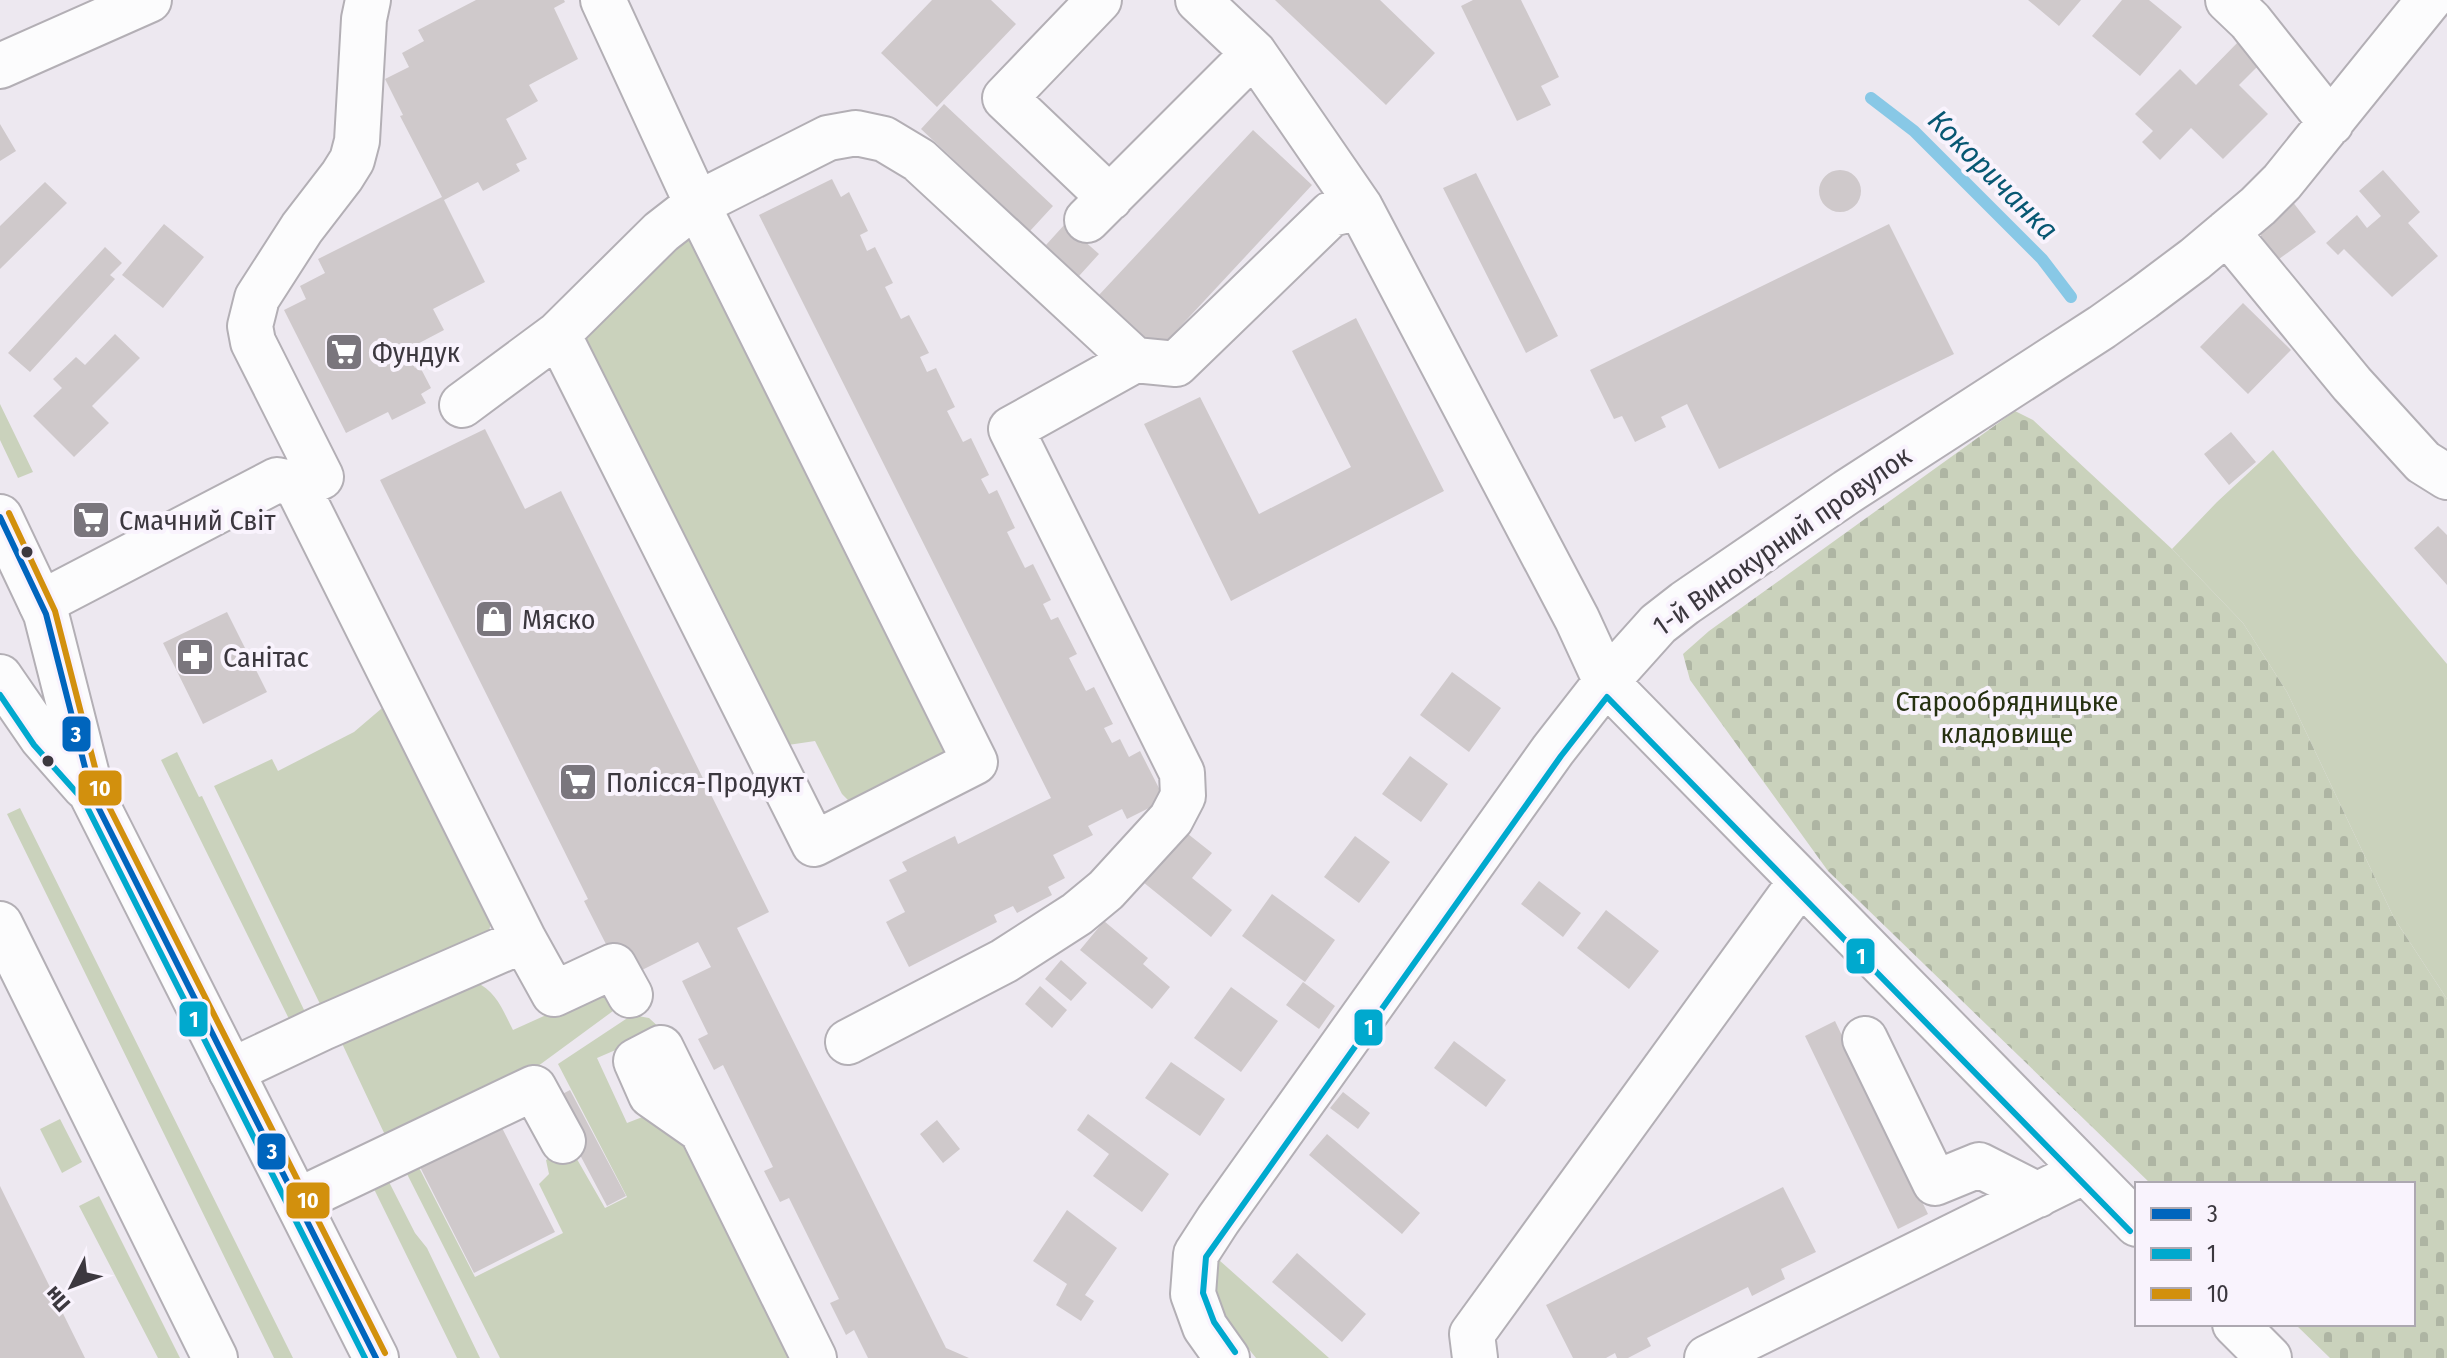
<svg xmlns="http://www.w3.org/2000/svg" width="2447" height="1358" font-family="'Fira Sans Condensed',sans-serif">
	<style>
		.green { fill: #cad2bc }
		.cemetery { fill: url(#cemetery-stones) }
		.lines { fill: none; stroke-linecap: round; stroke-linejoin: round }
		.stream { stroke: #88c8e6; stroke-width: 12 }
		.building { fill: #cfc9cb }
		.minor-casing { stroke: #b3afb5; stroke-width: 48 }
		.major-casing { stroke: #b3afb5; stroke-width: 48 }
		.minor { stroke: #fcfcfd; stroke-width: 44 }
		.major { stroke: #fcfcfd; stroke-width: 44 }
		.bus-1-casing { stroke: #f9f3fd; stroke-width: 12 }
		.bus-2-casing { stroke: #f9f3fd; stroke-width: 12 }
		.bus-3-casing { stroke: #f9f3fd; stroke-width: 12 }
		.bus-1 { stroke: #0065bd; stroke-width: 6 }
		.bus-2 { stroke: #00a9ce; stroke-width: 6 }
		.bus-3 { stroke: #d2900d; stroke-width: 6 }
		.bus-dot { fill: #3c383f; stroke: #f9f3fd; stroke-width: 3 }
		.labels { text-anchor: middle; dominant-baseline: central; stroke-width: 8; stroke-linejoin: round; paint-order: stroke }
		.poi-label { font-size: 28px; fill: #3c383f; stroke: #f9f3fd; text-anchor: start }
		.street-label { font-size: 28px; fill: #3c383f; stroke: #f9f3fd }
		.park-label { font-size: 28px; fill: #263111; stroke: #f9f3fd }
		.water-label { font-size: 30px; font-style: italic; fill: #075772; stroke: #f9f3fd }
		.line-badge { stroke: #f9f3fd; stroke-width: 3 }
		.badge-label { font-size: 22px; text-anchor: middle; font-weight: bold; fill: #fff }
	</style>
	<defs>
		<pattern id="cemetery-stones" width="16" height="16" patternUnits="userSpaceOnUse" patternTransform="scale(2)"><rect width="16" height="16" fill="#cad2bc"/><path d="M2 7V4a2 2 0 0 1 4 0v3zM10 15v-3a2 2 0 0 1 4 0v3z" fill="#aeb5a3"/></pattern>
	</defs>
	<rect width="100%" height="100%" fill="#ede8f0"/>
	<path class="green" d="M691 236 957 751 851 803 842 794 815 741 788 745 583 340 674 242Z
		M0 404 33 472 18 478 0 440Z
		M2273 450 2355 554 2447 664V999L2394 918 2287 692 2243 623 2172 549 2217 502Z
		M388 703 492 918 489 931 321 1006 214 786 272 759 278 771 354 732Z
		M177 752 199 797 202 796 305 1012 290 1021 161 760Z
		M20 808 293 1358H274L7 814Z
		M475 982C496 990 503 1011 513 1030L608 987 613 1011 519 1080 385 1135 339 1037Z
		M632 1015 649 1018 662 1030 597 1058 627 1123 645 1116 669 1118 806 1358H500L404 1168 413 1156 475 1277 563 1233 539 1184 549 1174 546 1160 570 1147 605 1208 627 1197 558 1064Z
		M60 1119 82 1162 62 1173 40 1129Z
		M389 1182 415 1233 427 1248 480 1358H457L374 1189Z
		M99 1196 180 1358H158L79 1206Z
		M1219 1260 1329 1358H1256C1236 1332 1199 1296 1219 1260Z"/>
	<path class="cemetery" d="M2015 411 2033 420 2172 549 2243 623 2287 692 2394 918 2447 999V1358H2330L2295 1324H2413V1184H2151L1828 871 1690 680 1683 654 1709 631Z"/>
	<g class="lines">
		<path class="stream" d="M1871 98 1914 131 2042 259 2071 297"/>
	</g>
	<path class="building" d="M476 0H564L565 2 554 8 578 59 529 85 538 101 506 119 527 159 516 164 520 171 483 191 478 182 444 200 485 282 433 309 444 330 406 350 415 368 419 365 431 388 421 394 426 403 392 420 388 412 346 433 284 310 306 299 300 286 325 273 318 259 442 197 400 116 403 115 385 79 409 67 402 53 424 41 418 30Z
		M932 0H991L1016 24 937 107 881 53Z
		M1275 0H1380L1435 53 1386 105Z
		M1473 0H1521L1559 77 1541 86 1551 105 1517 121 1461 6Z
		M2028 0H2081L2059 26Z
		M2122 0H2149L2182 27 2140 76 2092 36Z
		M2240 40 2262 62 2239 85 2268 114 2223 159 2191 128 2160 160 2142 142 2153 131 2135 114 2180 69 2196 85Z
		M944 104 1053 206 1030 231 921 129Z
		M0 124 16 151 0 161Z
		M1253 130 1312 185 1165 343 1150 342 1099 295Z
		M1819 191a21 21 0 1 1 42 0a21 21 0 1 1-42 0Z
		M2383 170 2420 212 2408 223 2438 256 2392 297 2344 249 2338 255 2326 243 2357 215 2367 228 2381 216 2359 191Z
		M1476 173 1558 336 1526 353 1443 188Z
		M832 179 841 197 849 192 868 231 860 235 867 251 875 247 893 283 885 287 901 319 909 315 929 353 920 357 927 372 936 368 955 407 947 411 963 442 971 438 989 475 981 479 989 494 997 490 1015 528 1007 532 1025 568 1033 564 1051 600 1043 604 1051 620 1058 617 1077 654 1069 658 1086 691 1094 687 1113 724 1104 728 1112 743 1120 739 1129 757 1140 751 1165 800 1127 819 1122 809 1088 826 1093 835 1053 855 1065 878 1048 887 1052 895 1017 913 1013 906 994 915 997 922 909 967 886 922 905 912 889 880 907 871 902 862 955 836 958 844 1051 798 759 215Z
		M45 182 67 203 0 269V226Z
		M2292 201 2316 232 2279 259 2259 233Z
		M164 224 204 257 163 308 122 275Z
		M1065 224 1099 254 1079 276 1046 245Z
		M1889 224 1954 354 1719 469 1687 404 1661 417 1666 427 1635 442 1622 416 1614 419 1590 370Z
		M105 247 122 263 110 275 115 279 30 372 8 353Z
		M2243 303 2291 350 2248 394 2200 347Z
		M1356 318 1444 491 1231 601 1144 424 1200 397 1259 514 1351 467 1292 351Z
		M115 334 140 358 92 406 109 423 74 457 33 416 62 388 53 379 76 357 85 365Z
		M485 429 525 509 561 491 769 912 737 928 946 1348 969 1358H868L854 1330 846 1335 830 1303 839 1299 789 1198 780 1202 764 1171 773 1167 723 1065 714 1070 698 1039 708 1034 682 981 711 967 698 942 634 974 610 952 584 901 588 899 380 480Z
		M2231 432 2256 462 2229 485 2204 454Z
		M94 502 107 528 87 538 74 513Z
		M2438 526 2447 535V585L2414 548Z
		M227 612 267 692 203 724 163 643Z
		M1452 672 1501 708 1469 752 1420 715Z
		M1410 756 1448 784 1421 822 1382 794Z
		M1183 830 1212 853 1192 878 1232 910 1211 937 1143 882Z
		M1355 836 1390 862 1359 903 1324 877Z
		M1539 881 1581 913 1563 937 1521 904Z
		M1272 894 1335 940 1305 982 1242 936Z
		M1606 910 1659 951 1629 989 1577 948Z
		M1104 921 1148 958 1143 964 1170 987 1152 1009 1080 950Z
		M1061 960 1087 983 1071 1001 1045 979Z
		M1303 982 1335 1006 1319 1029 1286 1005Z
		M1040 986 1067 1010 1052 1028 1025 1004Z
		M1231 987 1278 1021 1241 1072 1194 1038Z
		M1835 1021 1928 1214 1898 1229 1805 1036Z
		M1454 1041 1506 1080 1486 1107 1434 1068Z
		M1171 1062 1225 1099 1200 1136 1145 1098Z
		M570 1090 626 1196 607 1206 551 1100Z
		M1343 1092 1370 1113 1358 1129 1330 1108Z
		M1088 1114 1169 1174 1142 1212 1093 1176 1109 1154 1077 1130Z
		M937 1120 960 1149 943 1163 920 1134Z
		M499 1122 555 1232 474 1273 418 1163Z
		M1327 1134 1420 1213 1402 1234 1309 1155Z
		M0 1186 85 1358H0Z
		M1783 1187 1816 1252 1781 1269 1785 1279 1752 1296 1748 1287 1647 1338 1651 1346 1628 1358H1617L1615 1353 1606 1358H1573L1546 1305Z
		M1067 1210 1117 1248 1085 1295 1094 1301 1081 1321 1056 1305 1067 1284 1033 1261Z
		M1297 1253 1366 1314 1342 1342 1272 1282Z"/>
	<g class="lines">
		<defs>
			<path id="minor" d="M603 0 697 204 828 138 856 133 884 139 919 160 1135 360 1176 364 1331 214 1360 207
				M1099 0 1005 98 1110 198
				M1198 0 1254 53
				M2228 0 2250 21 2331 123
				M0 66 149 0
				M697 204 975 762 814 844 558 334 661 232Z
				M1087 220 1254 53 1360 207 1577 619 1606 682 2137 1224
				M2227 232 2352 384 2423 462 2447 477
				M462 405 558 334
				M298 488 524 940 554 994 614 966 630 995
				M41 603 277 480 287 482 298 488 321 477 253 342 250 326 257 298 302 228 342 176 352 160 357 141 364 19 368 0
				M0 924 215 1358
				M1865 1039 1935 1183 1979 1165 2038 1195
				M848 1042 1004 961 1077 914 1106 890 1171 819 1183 796 1182 773 1011 429 1135 360
				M231 1071 322 1028 524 940
				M701 1130 651 1095 636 1061 661 1048 814 1358
				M297 1201 534 1088 563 1141
				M2235 1324 2269 1358
				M1227 1358 1205 1327 1193 1294 1196 1254 1218 1220 1553 750 1606 682 1658 624 1685 603 1847 492 2102 327 2143 298 2195 259 2258 206 2282 182 2429 0
				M1475 1358 1472 1334 1801 881
				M1707 1358 2085 1171"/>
			<path id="major" d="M0 517 46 614 92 795 376 1358
				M0 677 42 738 85 787"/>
		</defs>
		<use href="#minor" class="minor-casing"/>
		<use href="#major" class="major-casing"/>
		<use href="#minor" class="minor"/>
		<use href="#major" class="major"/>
		<defs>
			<path id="bus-1" d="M0 517 46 614 92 795 376 1358"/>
			<path id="bus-2" d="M0 695 34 745 84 801 365 1358
				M1235 1352 1214 1322 1203 1293 1206 1257 1561 756 1607 697 2130 1231"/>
			<path id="bus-3" d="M9 513 55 611 101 791 385 1353"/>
		</defs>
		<use href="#bus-1" class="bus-1-casing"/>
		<use href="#bus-2" class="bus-2-casing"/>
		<use href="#bus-3" class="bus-3-casing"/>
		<use href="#bus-1" class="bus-1"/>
		<use href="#bus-2" class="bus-2"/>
		<use href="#bus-3" class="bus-3"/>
	</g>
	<defs>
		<symbol id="supermarket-square" viewBox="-11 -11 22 22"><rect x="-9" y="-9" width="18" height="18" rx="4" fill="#7a767d" stroke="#f9f3fd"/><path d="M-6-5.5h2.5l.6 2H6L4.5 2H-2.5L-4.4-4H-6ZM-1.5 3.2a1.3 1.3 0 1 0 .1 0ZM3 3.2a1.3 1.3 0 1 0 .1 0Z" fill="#fff"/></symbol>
		<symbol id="shop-square" viewBox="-11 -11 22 22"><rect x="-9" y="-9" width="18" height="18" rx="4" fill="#7a767d" stroke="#f9f3fd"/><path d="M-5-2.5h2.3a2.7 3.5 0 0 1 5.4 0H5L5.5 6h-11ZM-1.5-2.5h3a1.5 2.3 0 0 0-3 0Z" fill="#fff"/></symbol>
		<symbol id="pharmacy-square" viewBox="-11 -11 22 22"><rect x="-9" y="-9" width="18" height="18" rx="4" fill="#7a767d" stroke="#f9f3fd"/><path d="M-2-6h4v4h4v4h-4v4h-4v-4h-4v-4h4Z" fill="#fff"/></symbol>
	</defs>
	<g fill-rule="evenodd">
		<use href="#supermarket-square" x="322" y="330" width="44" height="44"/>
		<use href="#supermarket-square" x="69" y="498" width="44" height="44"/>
		<use href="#shop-square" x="472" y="597" width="44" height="44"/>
		<use href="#pharmacy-square" x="173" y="635" width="44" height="44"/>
		<use href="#supermarket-square" x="556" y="760" width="44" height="44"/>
	</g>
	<g class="bus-dot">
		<circle cx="27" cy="552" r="7"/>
		<circle cx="48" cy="761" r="7"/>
	</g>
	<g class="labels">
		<g class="poi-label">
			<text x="372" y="352">Фундук</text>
			<text x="119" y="520">Смачний Світ</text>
			<text x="522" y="619">Мяско</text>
			<text x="223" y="657">Санітас</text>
			<text x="606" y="782">Полісся-Продукт</text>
		</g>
		<g class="street-label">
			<text transform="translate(1782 541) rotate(-35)">1-й Винокурний провулок</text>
		</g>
		<g class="park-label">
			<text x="2007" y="701">Старообрядницьке<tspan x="2007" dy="32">кладовище</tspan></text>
		</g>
		<g class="water-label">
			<text transform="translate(1993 175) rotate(45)">Кокоричанка</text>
		</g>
	</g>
	<g class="line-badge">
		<rect x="61" y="715" width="31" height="38" rx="8" fill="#0065bd"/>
		<rect x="77" y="769" width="46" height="38" rx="8" fill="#d2900d"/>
		<rect x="1845" y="937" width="31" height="38" rx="8" fill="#00a9ce"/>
		<rect x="178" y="1000" width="31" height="38" rx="8" fill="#00a9ce"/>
		<rect x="1353" y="1008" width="31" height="39" rx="8" fill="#00a9ce"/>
		<rect x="256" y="1132" width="31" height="39" rx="8" fill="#0065bd"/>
		<rect x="285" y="1181" width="46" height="39" rx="8" fill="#d2900d"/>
	</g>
	<g class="badge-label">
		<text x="76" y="742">3</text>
		<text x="100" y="796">10</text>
		<text x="1861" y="964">1</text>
		<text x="194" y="1027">1</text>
		<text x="1369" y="1035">1</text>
		<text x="272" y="1159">3</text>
		<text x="308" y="1208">10</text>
	</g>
	<rect x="2135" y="1182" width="280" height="144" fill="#f9f3fd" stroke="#ada8b1" stroke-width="2"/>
	<rect x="2151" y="1208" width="40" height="12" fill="#0065bd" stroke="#ada8b1" stroke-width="2"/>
	<text x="2207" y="1222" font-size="24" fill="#3c383f">3</text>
	<rect x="2151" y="1248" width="40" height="12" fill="#00a9ce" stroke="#ada8b1" stroke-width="2"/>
	<text x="2207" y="1262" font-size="24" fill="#3c383f">1</text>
	<rect x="2151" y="1288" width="40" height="12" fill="#d2900d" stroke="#ada8b1" stroke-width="2"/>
	<text x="2207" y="1302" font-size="24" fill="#3c383f">10</text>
	<g transform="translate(72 1286) rotate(228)" stroke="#f9f3fd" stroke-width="6" paint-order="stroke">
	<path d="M0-6L14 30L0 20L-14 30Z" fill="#3c383f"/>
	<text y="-12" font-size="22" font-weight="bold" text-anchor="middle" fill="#3c383f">Пн</text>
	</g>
</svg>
